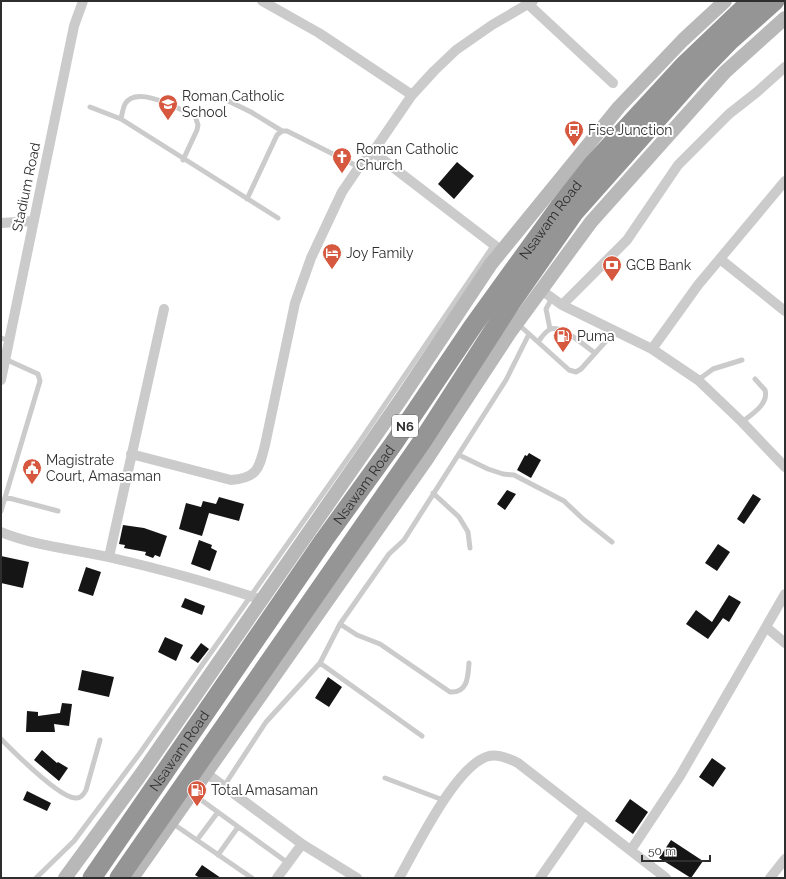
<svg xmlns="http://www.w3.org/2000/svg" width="786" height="879" font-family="Raleway,sans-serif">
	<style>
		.building { fill: #151515 }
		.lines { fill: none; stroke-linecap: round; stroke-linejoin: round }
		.lane { stroke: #cbcbcb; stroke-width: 5 }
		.street { stroke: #cbcbcb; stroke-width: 10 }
		.secondary { stroke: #b8b8b8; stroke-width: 14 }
		.highway { stroke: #959595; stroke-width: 19 }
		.labels { text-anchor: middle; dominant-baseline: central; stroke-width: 4; stroke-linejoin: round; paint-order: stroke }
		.shield { fill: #fff; stroke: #6d6d6d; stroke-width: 1 }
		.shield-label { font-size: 13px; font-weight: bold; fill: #2e2e2e }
		.poi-label { font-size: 14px; fill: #2e2e2e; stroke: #fff; text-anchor: start }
		.street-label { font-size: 14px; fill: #2e2e2e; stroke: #fff }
	</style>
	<rect width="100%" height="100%" fill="#fff"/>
	<path class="building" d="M457 162 474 176 454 199 438 184Z
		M529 453 541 460 531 478 517 470 525 455 527 456Z
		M507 490 516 494 505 510 497 504Z
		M753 494 761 499 744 524 737 519Z
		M219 497 244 504 239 521 209 513 202 536 179 529 186 503 201 507 203 501 216 504Z
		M123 525 144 528 167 536 160 557 155 555 153 558 145 555 146 552 124 548 125 545 119 544Z
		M199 540 212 545 211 548 217 551 210 571 191 564Z
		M718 544 730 552 717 571 705 563Z
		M1 556 29 562 23 588 1 583Z
		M86 567 101 572 93 596 78 591Z
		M729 595 741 602 729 622 723 618 708 639 686 624 696 610 712 622Z
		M185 598 205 606 202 615 181 607Z
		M165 637 183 645 176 661 158 652Z
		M201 643 209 649 198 663 190 658Z
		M82 670 114 677 109 697 78 690Z
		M328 677 342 687 329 707 315 698Z
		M62 703 72 704 69 726 54 724 55 732H26L27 711 38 712V716L60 713Z
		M42 750 57 763 58 762 68 768 59 781 34 760Z
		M712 758 726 768 713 787 699 777Z
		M27 791 51 803 47 811 23 800Z
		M630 799 648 812 633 834 615 821Z
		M671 840 703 861 691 878 659 858Z
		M202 865 221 878H200L195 875Z"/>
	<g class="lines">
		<path class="lane" d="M220 97 251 112 282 131
			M90 107 121 119 278 218
			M121 119C122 114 123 108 125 104 137 84 180 110 195 116L198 125 197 130 183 160
			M247 199 277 135 282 131H287L359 167
			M518 324 569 370 576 372 581 369 615 331
			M550 329 546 309 552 298
			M1 338 9 341
			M538 342C542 337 545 331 551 329 562 325 586 347 595 353
			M698 380 713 369 742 360
			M742 422C752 414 769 404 765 390L755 379
			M459 455 488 469 503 474 514 475 564 501 583 519 612 542
			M433 493 459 517 468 532 470 548
			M5 497 58 511
			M1 511 40 381 38 374 5 359
			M340 624 357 635 380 644 450 692C468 693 468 676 469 663
			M320 663 422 736
			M1 739C14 752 58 797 75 798 81 799 84 794 86 790L100 740
			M385 778 443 800
			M224 786 266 722 320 663 340 624 389 554 404 540 506 380 529 334
			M193 794 288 863
			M172 823 252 878
			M197 840 218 812
			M218 855 238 827
			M36 878 74 841 140 753 358 444 493 246"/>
		<path class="street" d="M262 1 319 33 412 95
			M528 4 613 83
			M373 152 502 251
			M1 223 33 221
			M720 259 785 311
			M541 290 562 305 652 349 698 380 742 422 785 467
			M562 305 627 240 678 165 729 114 757 92 785 67
			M652 349 698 285 785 181
			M1 380 74 26 83 1
			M131 454 231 480C258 478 259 468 265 445L295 303 311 258 342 192 359 167 373 152 412 95 434 71 456 50 492 25 533 1
			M1 532C35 546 73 549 108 557 160 569 212 583 262 600
			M109 557 164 309
			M766 627 785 643
			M206 773 302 844 357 878
			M631 850 680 776 785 594
			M277 878 302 844
			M399 878C416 849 456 764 489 756 499 754 510 759 518 763L666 878
			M540 878 584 815
			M770 878 785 859"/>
		<path class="secondary" d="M65 878 139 777 401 399 491 264 619 107 683 40 725 1
			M132 878 427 459 511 331 591 222 725 72 785 18"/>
		<g class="highway">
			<path id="s1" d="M92 878 324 540 394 443 473 326 559 207 593 164 685 64 751 1"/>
			<path d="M119 878 423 440 511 303 574 213 695 77 730 41 775 1"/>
		</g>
	</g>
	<defs>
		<symbol id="school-pin" viewBox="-11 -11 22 30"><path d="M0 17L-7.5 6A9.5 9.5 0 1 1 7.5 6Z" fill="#d6583f" stroke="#fff"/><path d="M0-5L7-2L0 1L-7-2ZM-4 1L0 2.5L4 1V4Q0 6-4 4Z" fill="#fff"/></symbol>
		<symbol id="bus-pin" viewBox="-11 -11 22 30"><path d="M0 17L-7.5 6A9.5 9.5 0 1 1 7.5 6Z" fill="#d6583f" stroke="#fff"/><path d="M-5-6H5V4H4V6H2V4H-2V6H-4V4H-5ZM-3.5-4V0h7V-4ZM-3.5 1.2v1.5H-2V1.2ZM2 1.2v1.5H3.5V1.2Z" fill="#fff"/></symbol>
		<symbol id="church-pin" viewBox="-11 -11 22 30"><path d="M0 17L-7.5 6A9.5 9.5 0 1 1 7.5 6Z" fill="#d6583f" stroke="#fff"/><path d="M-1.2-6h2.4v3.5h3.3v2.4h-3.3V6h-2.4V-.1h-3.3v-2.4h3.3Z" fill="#fff"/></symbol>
		<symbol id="hotel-pin" viewBox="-11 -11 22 30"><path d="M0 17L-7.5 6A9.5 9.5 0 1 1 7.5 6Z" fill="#d6583f" stroke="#fff"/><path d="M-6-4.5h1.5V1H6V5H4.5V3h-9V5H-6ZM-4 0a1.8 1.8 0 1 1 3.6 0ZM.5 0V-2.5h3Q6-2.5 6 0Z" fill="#fff"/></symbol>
		<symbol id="bank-pin" viewBox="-11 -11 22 30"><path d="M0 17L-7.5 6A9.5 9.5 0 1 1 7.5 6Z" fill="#d6583f" stroke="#fff"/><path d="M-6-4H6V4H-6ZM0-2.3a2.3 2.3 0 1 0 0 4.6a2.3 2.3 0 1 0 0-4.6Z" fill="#fff"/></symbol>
		<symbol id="fuel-pin" viewBox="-11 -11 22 30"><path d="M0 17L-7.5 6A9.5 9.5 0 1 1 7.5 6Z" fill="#d6583f" stroke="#fff"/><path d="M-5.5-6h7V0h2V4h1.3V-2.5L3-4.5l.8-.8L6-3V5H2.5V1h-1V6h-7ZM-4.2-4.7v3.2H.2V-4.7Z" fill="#fff"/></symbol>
		<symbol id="civic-pin" viewBox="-11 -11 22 30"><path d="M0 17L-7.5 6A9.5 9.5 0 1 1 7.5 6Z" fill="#d6583f" stroke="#fff"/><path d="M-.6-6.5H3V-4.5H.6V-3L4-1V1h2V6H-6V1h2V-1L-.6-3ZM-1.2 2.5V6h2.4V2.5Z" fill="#fff"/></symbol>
	</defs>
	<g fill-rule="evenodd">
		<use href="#school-pin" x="157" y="93" width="22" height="30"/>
		<use href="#bus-pin" x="563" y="119" width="22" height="30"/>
		<use href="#church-pin" x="331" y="146" width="22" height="30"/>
		<use href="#hotel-pin" x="321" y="242" width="22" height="30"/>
		<use href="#bank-pin" x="601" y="254" width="22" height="30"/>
		<use href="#fuel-pin" x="552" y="325" width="22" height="30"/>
		<use href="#civic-pin" x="21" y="457" width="22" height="30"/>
		<use href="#fuel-pin" x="186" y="779" width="22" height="30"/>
	</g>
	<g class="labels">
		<rect class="shield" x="392" y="415" width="26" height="22" rx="3"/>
		<g class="shield-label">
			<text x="405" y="426">N6</text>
		</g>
		<g class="poi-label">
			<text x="182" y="96">Roman Catholic<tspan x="182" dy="16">School</tspan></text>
			<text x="588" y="130">Fise Junction</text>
			<text x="356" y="149">Roman Catholic<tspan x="356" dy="16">Church</tspan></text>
			<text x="346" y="253">Joy Family</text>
			<text x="626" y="265">GCB Bank</text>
			<text x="577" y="336">Puma</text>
			<text x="46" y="460">Magistrate<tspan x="46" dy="16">Court, Amasaman</tspan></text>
			<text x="211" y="790">Total Amasaman</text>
		</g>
		<g class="street-label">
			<text transform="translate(26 187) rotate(-78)">Stadium Road</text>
			<text stroke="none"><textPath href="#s1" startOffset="802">Nsawam Road</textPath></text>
			<text stroke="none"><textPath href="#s1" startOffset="478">Nsawam Road</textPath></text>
			<text stroke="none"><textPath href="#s1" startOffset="154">Nsawam Road</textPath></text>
		</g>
	</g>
	<rect width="786" height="879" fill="none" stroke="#2e2e2e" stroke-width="4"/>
	<path d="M642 855v6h68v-6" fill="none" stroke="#2e2e2e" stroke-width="2"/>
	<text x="648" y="855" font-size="12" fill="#2e2e2e" stroke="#ffffff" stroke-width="3" paint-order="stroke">50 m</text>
</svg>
